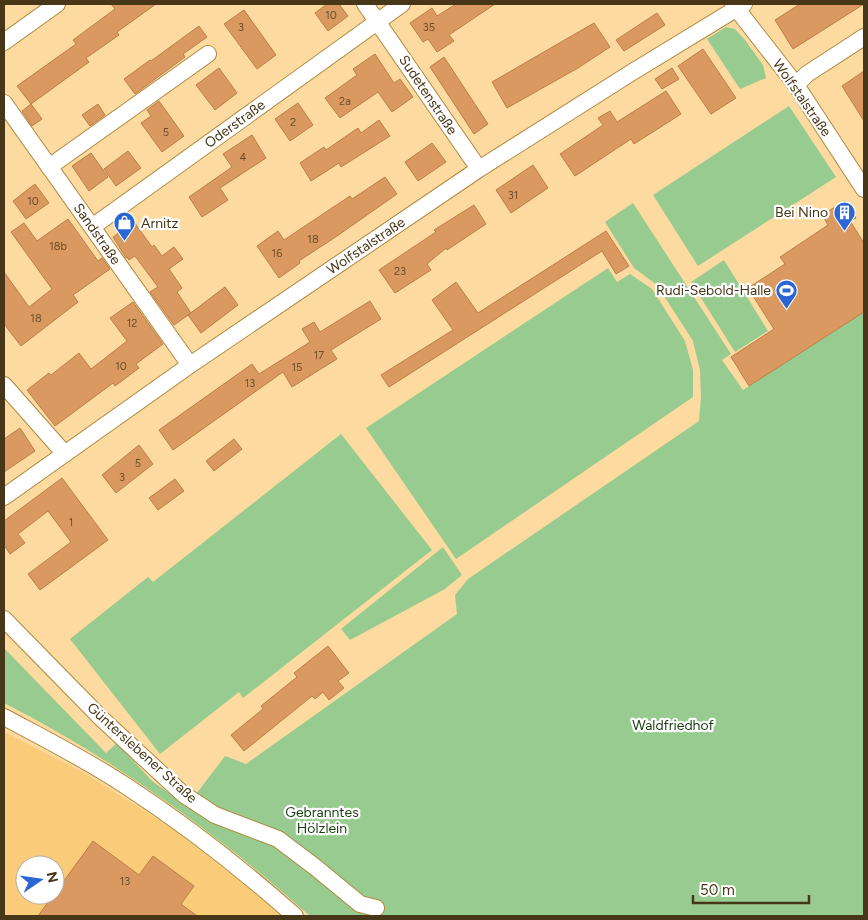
<svg xmlns="http://www.w3.org/2000/svg" width="868" height="920" font-family="Figtree,sans-serif">
	<style>
		.built { fill: #facc79; fill-rule: evenodd }
		.green { fill: #98cb8f }
		.building { fill: #da9960; stroke: #bc7e48 }
		.lines { fill: none; stroke-linecap: round; stroke-linejoin: round }
		.minor-casing { stroke: #af883d; stroke-width: 18 }
		.minor { stroke: #fff; stroke-width: 16 }
		.labels { text-anchor: middle; dominant-baseline: central; stroke-width: 4.5; stroke-linejoin: round; paint-order: stroke }
		.number-label { font-size: 11px; fill: #6c4f29 }
		.street-label { font-size: 14px; fill: #473617; stroke: #fff }
		.poi-label { font-size: 14px; fill: #473617; stroke: #fff; text-anchor: end }
		.park-label { font-size: 14px; fill: #173d11; stroke: #fff }
	</style>
	<rect width="100%" height="100%" fill="#fcdaa0"/>
	<path class="built" d="M4 732 81 771 172 828 268 903 282 916H4ZM25 865H55V895H25Z"/>
	<path class="green" d="M726 27 735 29 745 40 763 65 766 78 740 89 707 39Z
		M789 106 836 177 698 266 653 195Z
		M633 203 731 354 722 360 743 390 864 312V916H310C217 833 115 760 4 703V648L106 753 117 743 152 781 187 806 225 756 246 764 457 614 455 595 468 579 699 421 701 397 700 370 693 341 657 285 634 268 605 222Z
		M724 260 768 331 735 352 691 282Z
		M608 268 617 282 630 274 652 289 685 341 693 370V397L456 559 366 428Z
		M341 434 432 550 243 698 239 692 160 754 70 639 148 577 153 582Z
		M443 547 462 575 445 589 350 640 341 629Z"/>
	<path class="building" d="M111 4H156L117 32 119 35 86 58 89 62 31 104 17 86 76 44 73 40 115 9Z
		M327 4H339L348 16 328 31 315 13Z
		M456 4H495L449 35 454 41 437 52 428 39 423 42 410 23 432 8 437 16Z
		M800 4H864L793 49 775 20Z
		M244 10 276 55 257 69 224 24Z
		M657 13 665 25 624 51 616 40Z
		M594 23 610 47 578 68 507 108 492 82Z
		M199 26 207 37 183 54 185 57 135 94 124 79 150 60 151 61Z
		M703 49 736 98 711 114 678 66Z
		M375 54 394 83 400 79 413 97 392 112 378 92 340 118 325 98 357 75 353 69Z
		M444 57 488 124 474 134 430 67Z
		M219 68 237 93 215 110 196 85Z
		M672 68 679 79 662 89 655 79Z
		M864 71V121L842 86Z
		M666 91 681 114 634 144 631 139 575 176 560 154 603 125 598 118 610 111 617 122Z
		M159 101 184 136 162 152 141 123 151 116 147 110Z
		M298 103 313 125 290 141 275 119Z
		M31 104 42 119 32 126 22 111Z
		M98 104 105 115 90 126 82 115Z
		M379 120 390 136 341 167 339 163 311 181 300 163 324 147 326 150 358 128 361 133Z
		M252 135 266 158 220 188 228 200 202 217 189 197 232 167 223 154Z
		M432 143 446 162 418 181 405 162Z
		M128 151 141 168 116 186 104 169Z
		M91 153 108 177 89 191 72 166Z
		M533 165 548 188 511 213 496 190Z
		M385 177 397 194 337 236 299 261 300 263 279 278 257 246 278 231 284 240 350 196 352 199Z
		M35 184 49 203 26 219 13 201Z
		M845 201 856 218 850 221 864 243V312L749 386 731 357 774 329 748 288 785 264 780 257 828 225 822 215Z
		M474 205 486 224 447 250 446 248 427 264 431 270 395 293 379 270 436 232 434 230Z
		M68 219 98 261 102 258 110 269 73 295 78 302 21 346 4 324V272L29 307 52 289 11 232 24 223 37 241Z
		M134 222 152 247 154 245 162 256 174 247 183 259 169 269 182 288 177 292 191 313 174 325 150 292 158 287 135 256 129 260 127 257 126 258 113 237Z
		M606 231 629 266 616 274 602 251 389 387 381 375 453 330 432 300 456 282 478 313Z
		M225 287 238 305 201 333 188 315Z
		M370 301 381 319 331 350 337 359 292 387 283 372 173 450 159 430 252 364 259 374 310 342 302 329 314 322 320 332Z
		M133 302 163 344 136 364 139 368 115 386 113 383 55 426 27 390 49 373 51 375 79 353 91 369 127 341 110 318Z
		M20 428 35 451 4 472V439Z
		M234 439 242 449 214 471 206 461Z
		M139 445 153 464 116 493 102 475Z
		M62 478 108 540 40 590 28 574 71 542 48 511 18 534 25 543 10 554 4 545V521Z
		M175 479 184 491 158 510 149 498Z
		M328 646 349 673 338 681 344 688 329 700 323 692 315 699 312 696 244 751 231 735 263 709 261 706 297 677 294 673Z
		M93 841 139 875 153 856 194 886 181 904 197 916H38L53 895H55V893Z"/>
	<g class="lines">
		<defs>
			<path id="minor" d="M365 4 479 169
				M733 4 796 85 864 189
				M4 42 57 4
				M796 85 807 74 864 37
				M4 103 190 365
				M49 167 208 54
				M92 227 402 4
				M4 385 65 454
				M4 497 190 365 479 169 634 71 744 4
				M4 619 102 719 183 794 215 815 278 839 315 867 360 904 376 908
				M4 717C45 739 87 760 126 786 186 825 242 869 295 916"/>
		</defs>
		<use href="#minor" class="minor-casing"/>
		<use href="#minor" class="minor"/>
	</g>
	<defs>
		<symbol id="building-pin" viewBox="-11 -11 22 30"><path d="M0 17L-7.5 6A9.5 9.5 0 1 1 7.5 6Z" fill="#2a67d5" stroke="#fff"/><path d="M-4-6H4V6H1V3H-1V6H-4ZM-2.5-4.3h1.7v1.8h-1.7ZM.8-4.3h1.7v1.8H.8ZM-2.5-1h1.7V.8h-1.7ZM.8-1h1.7V.8H.8Z" fill="#fff"/></symbol>
		<symbol id="shop-pin" viewBox="-11 -11 22 30"><path d="M0 17L-7.5 6A9.5 9.5 0 1 1 7.5 6Z" fill="#2a67d5" stroke="#fff"/><path d="M-5-2.5h2.3a2.7 3.5 0 0 1 5.4 0H5L5.5 6h-11ZM-1.5-2.5h3a1.5 2.3 0 0 0-3 0Z" fill="#fff"/></symbol>
		<symbol id="stadium-pin" viewBox="-11 -11 22 30"><path d="M0 17L-7.5 6A9.5 9.5 0 1 1 7.5 6Z" fill="#2a67d5" stroke="#fff"/><path d="M0-5a6.5 5 0 1 0 0 10a6.5 5 0 1 0 0-10ZM-3.5-1.8h7v3.6h-7Z" fill="#fff"/></symbol>
	</defs>
	<g fill-rule="evenodd">
		<use href="#building-pin" x="832" y="200" width="25" height="34"/>
		<use href="#shop-pin" x="112" y="210" width="25" height="34"/>
		<use href="#stadium-pin" x="774" y="278" width="25" height="34"/>
	</g>
	<g class="labels">
		<g class="number-label">
			<text x="331" y="15">10</text>
			<text x="241" y="27">3</text>
			<text x="429" y="27">35</text>
			<text x="345" y="101">2a</text>
			<text x="293" y="122">2</text>
			<text x="166" y="132">5</text>
			<text x="243" y="157">4</text>
			<text x="513" y="195">31</text>
			<text x="33" y="201">10</text>
			<text x="313" y="239">18</text>
			<text x="58" y="246">18b</text>
			<text x="277" y="253">16</text>
			<text x="400" y="271">23</text>
			<text x="36" y="318">18</text>
			<text x="132" y="323">12</text>
			<text x="319" y="355">17</text>
			<text x="121" y="366">10</text>
			<text x="297" y="367">15</text>
			<text x="250" y="383">13</text>
			<text x="138" y="463">5</text>
			<text x="122" y="477">3</text>
			<text x="71" y="522">1</text>
			<text x="125" y="881">13</text>
		</g>
		<g class="street-label">
			<text transform="translate(428 95) rotate(56)">Sudetenstraße</text>
			<text transform="translate(802 98) rotate(55)">Wolfstalstraße</text>
			<text transform="translate(235 124) rotate(-36)">Oderstraße</text>
			<text transform="translate(97 234) rotate(55)">Sandstraße</text>
			<text transform="translate(366 246) rotate(-34)">Wolfstalstraße</text>
			<text transform="translate(142 753) rotate(42)">Günterslebener Straße</text>
		</g>
		<g class="poi-label">
			<text x="828" y="212">Bei Nino</text>
			<text x="141" y="223" text-anchor="start">Arnitz</text>
			<text x="771" y="290">Rudi-Sebold-Halle</text>
		</g>
		<g class="park-label">
			<text x="673" y="725">Waldfriedhof</text>
			<text x="322" y="812">Gebranntes<tspan x="322" dy="16">Hölzlein</tspan></text>
		</g>
	</g>
	<rect width="868" height="920" fill="none" stroke="#473617" stroke-width="10"/>
	<g transform="translate(40 880) rotate(77)"><circle r="24" fill="#ffffff" stroke="#b5afa2"/>
	<path d="M0-4L9 19L0 12L-9 19Z" fill="#2a67d5"/>
	<text y="-8" font-size="14" font-weight="bold" text-anchor="middle" fill="#473617">N</text>
	</g>
	<path d="M693 895v8h116v-8" fill="none" stroke="#473617" stroke-width="2.5"/>
	<text x="700" y="895" font-size="15" fill="#473617" stroke="#ffffff" stroke-width="4" paint-order="stroke">50 m</text>
</svg>
